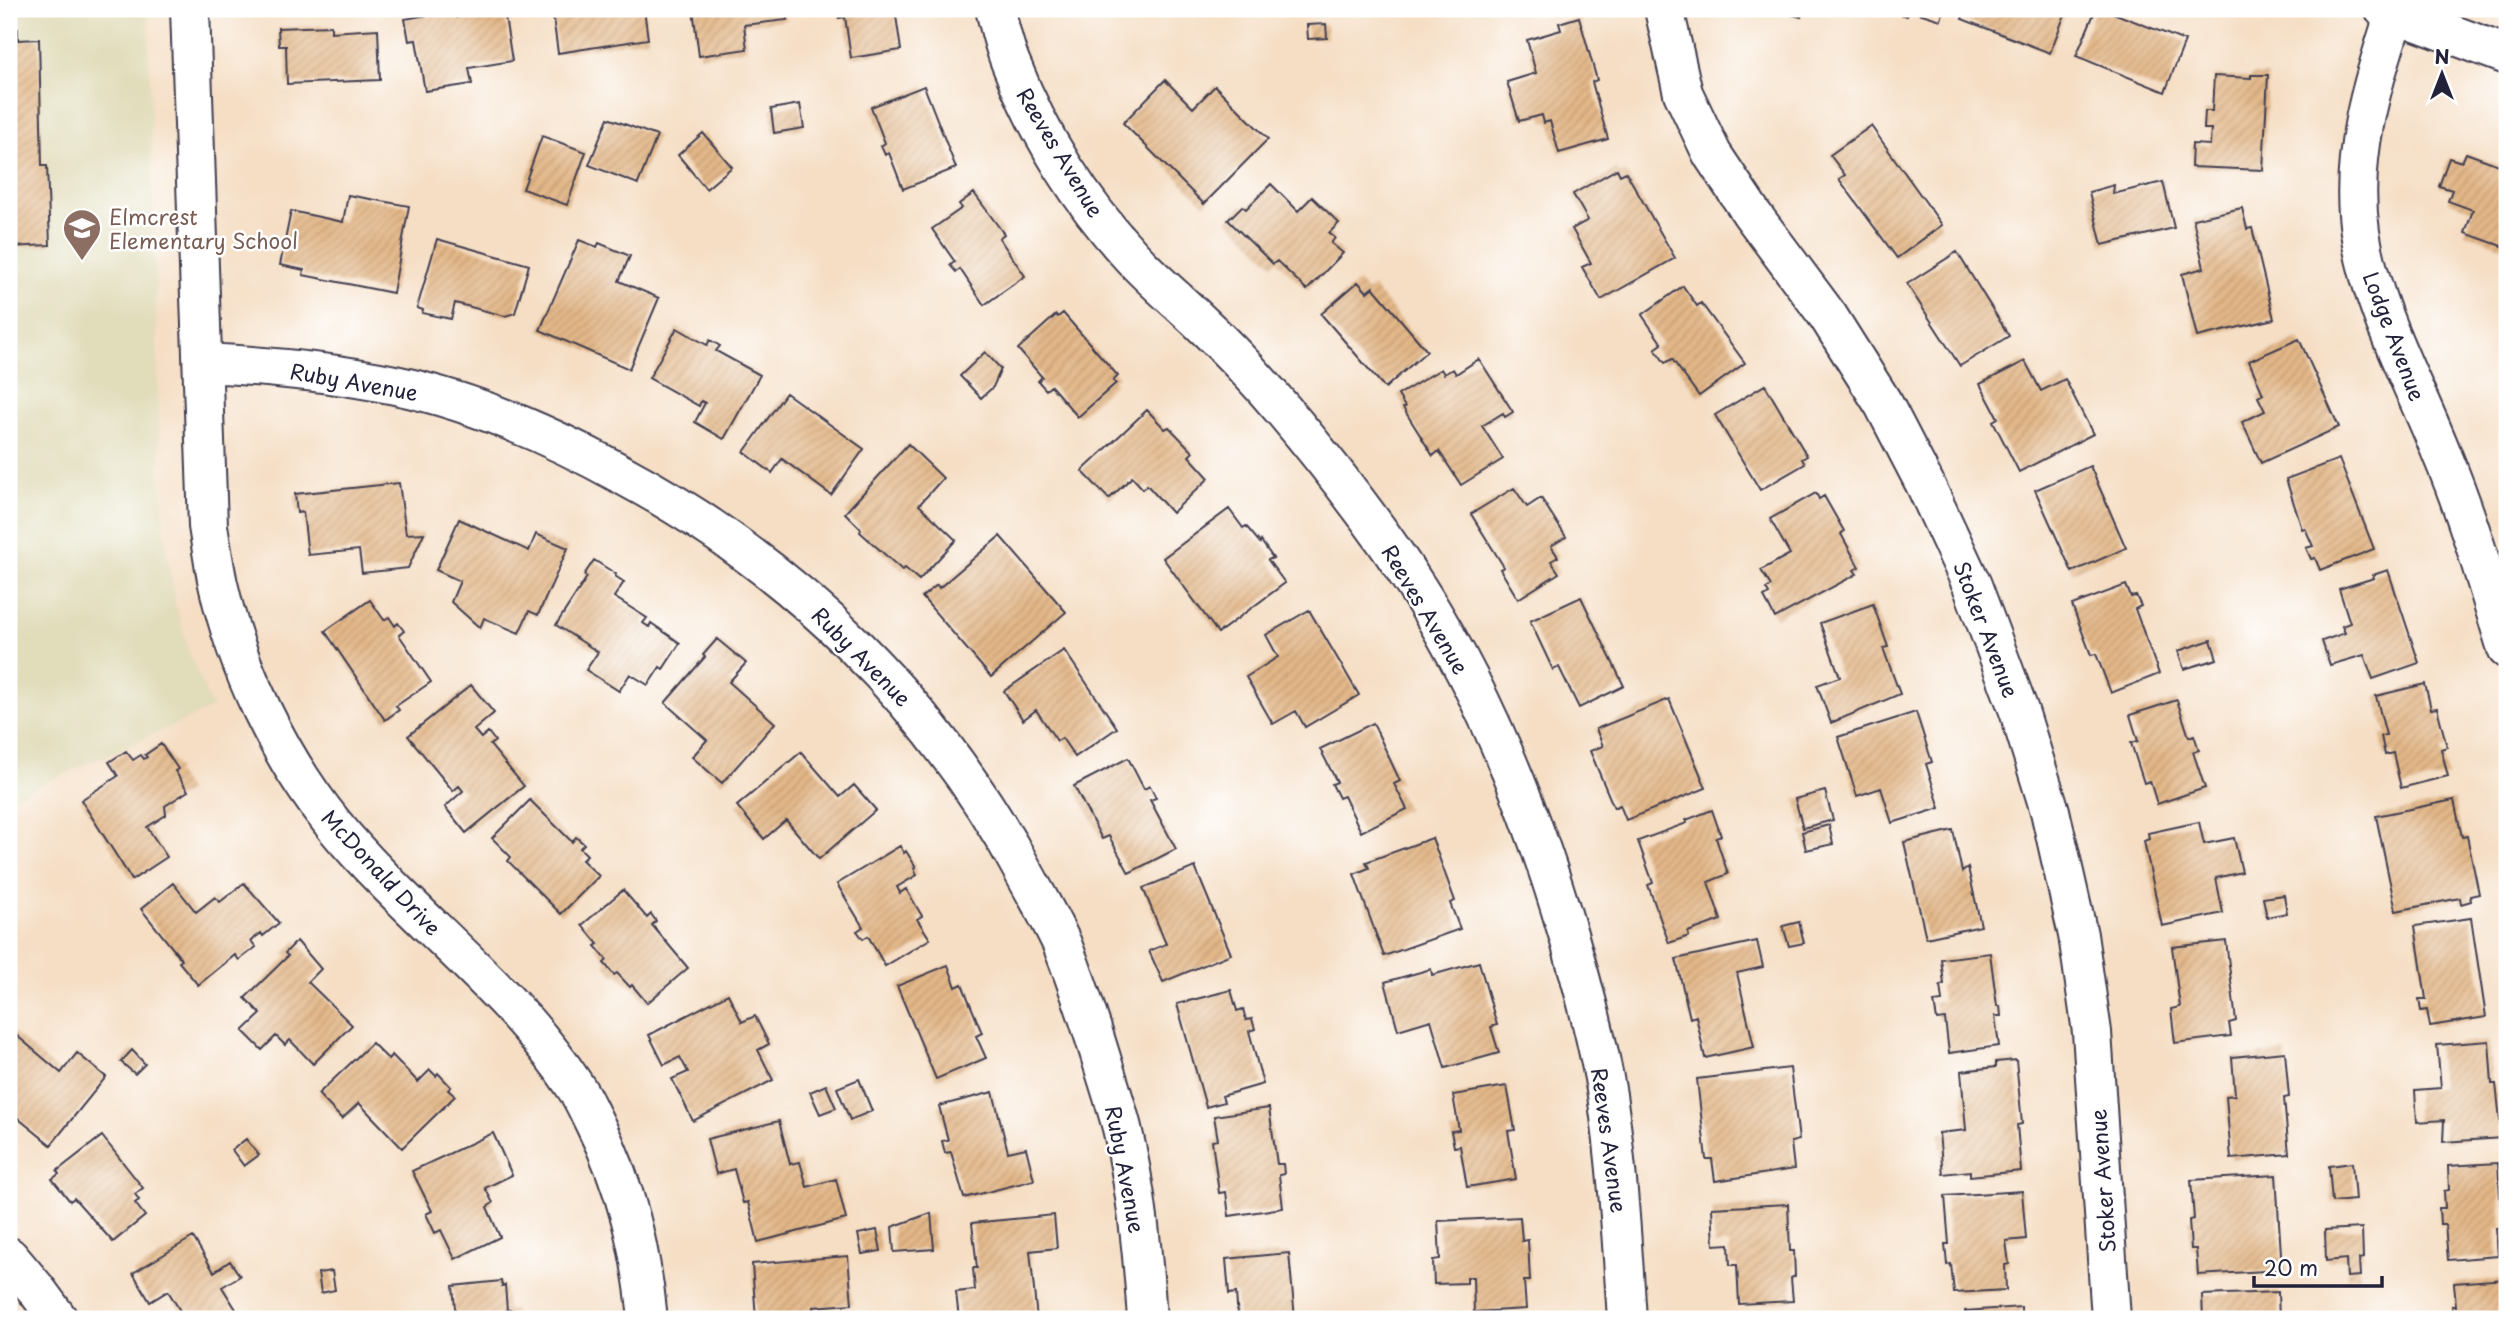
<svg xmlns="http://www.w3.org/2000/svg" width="2516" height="1328" font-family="'Playpen Sans',sans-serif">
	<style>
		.built { fill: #e1dcba }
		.building { fill: url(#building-hatch) }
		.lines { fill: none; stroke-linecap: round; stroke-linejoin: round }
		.street-casing { stroke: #423e50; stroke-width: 42 }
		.secondary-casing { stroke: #423e50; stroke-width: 42 }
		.street { stroke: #fff; stroke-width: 38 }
		.secondary { stroke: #fff; stroke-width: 38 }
		.labels { text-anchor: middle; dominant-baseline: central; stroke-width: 5; stroke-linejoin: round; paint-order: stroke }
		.street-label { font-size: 21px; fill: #22223b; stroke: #fff }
		.education-label { font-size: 21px; fill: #785e54; stroke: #fff; text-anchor: start }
	</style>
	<defs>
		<pattern id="building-hatch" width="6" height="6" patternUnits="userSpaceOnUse" patternTransform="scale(1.75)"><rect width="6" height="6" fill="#e3b788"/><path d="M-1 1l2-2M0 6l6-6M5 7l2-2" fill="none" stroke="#c29d76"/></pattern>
	</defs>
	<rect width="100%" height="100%" fill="#fff"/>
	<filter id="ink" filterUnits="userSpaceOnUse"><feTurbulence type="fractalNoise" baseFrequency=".0143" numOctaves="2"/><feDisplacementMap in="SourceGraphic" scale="14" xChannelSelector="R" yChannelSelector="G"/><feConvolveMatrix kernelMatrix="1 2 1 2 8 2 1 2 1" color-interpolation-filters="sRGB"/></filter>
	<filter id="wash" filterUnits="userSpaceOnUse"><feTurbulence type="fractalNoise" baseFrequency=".00686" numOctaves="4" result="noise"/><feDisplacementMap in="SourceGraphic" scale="28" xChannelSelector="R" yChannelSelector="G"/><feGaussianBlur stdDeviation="1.57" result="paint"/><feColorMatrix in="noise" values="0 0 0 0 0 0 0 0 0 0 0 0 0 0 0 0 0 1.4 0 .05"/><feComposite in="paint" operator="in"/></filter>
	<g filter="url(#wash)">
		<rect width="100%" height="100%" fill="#f5dec4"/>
		<path class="built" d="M9 9H148L161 488 166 548 176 606 190 656 212 708 9 799Z"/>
		<g id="blocks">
			<path class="building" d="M488 9H492V11L504 10 512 61 469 68 472 84 425 91 416 40 409 41 405 19 455 10 456 17Z
				M552 9H644L648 39 558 53Z
				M693 9H785L787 20 744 25 747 49 699 56Z
				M837 9H895L901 50 851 58 845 17 839 18Z
				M1772 9H1803L1801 17Z
				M1890 9H1944L1941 20 1909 10 1907 16 1890 11Z
				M1966 9H2067L2050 53 1962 19Z
				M2096 9H2103L2185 41 2165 92 2076 56Z
				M1579 17 1597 80 1592 82 1608 139 1559 153 1550 121 1544 123 1542 115 1519 121 1507 82 1536 73 1527 40 1561 30 1559 23Z
				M1326 24 1327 38 1308 39 1307 25Z
				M331 26V32L378 29 380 80 287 84 286 46H279L278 28Z
				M18 29V40L39 39 42 166H47L50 245 9 247V30Z
				M2251 75H2268L2263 170 2191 167 2192 144 2210 145 2211 129H2204L2205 111H2212L2214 76 2251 78Z
				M1165 80 1193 108 1215 86 1268 139 1204 204 1123 123Z
				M924 86 956 168 903 189 889 153 885 155 881 146 885 143 871 107Z
				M800 104 804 128 774 133 771 109Z
				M608 118 657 136 638 184 589 165Z
				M1871 126 1942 225 1897 258 1839 179 1845 175 1830 155Z
				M703 133 732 167 706 189 678 155Z
				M542 136 586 152 567 205 523 189Z
				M2466 153 2507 168V248L2465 233 2473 210 2448 201 2452 190 2439 186 2449 158 2462 162Z
				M1617 169 1620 175 1626 172 1675 258 1601 300 1582 267 1591 263 1572 229 1588 220 1573 194Z
				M2163 182 2174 228 2102 245 2089 192 2114 185 2113 194Z
				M1271 184 1298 211 1312 197 1339 223 1329 233 1335 238 1331 243 1343 253 1307 290 1277 261 1273 264 1228 220 1242 206 1246 209Z
				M974 193 1004 234 999 238 1025 276 984 305 960 269 956 272 950 265 955 262 932 229 962 208 959 204Z
				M348 195 409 206 393 293 303 275 304 270 280 265 291 211 343 222Z
				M2242 208 2247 229 2252 228 2274 319 2197 337 2182 274 2204 268 2193 219Z
				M437 239 529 265 515 313 505 316 455 303 451 319 422 313 423 310 417 308Z
				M579 240 597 247 599 243 630 256 619 281 659 298 629 369 540 330Z
				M1957 252 2009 336 1960 366 1907 284Z
				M1358 282 1367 292 1373 287 1427 351 1385 388 1321 314Z
				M1683 286 1697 306 1701 303 1745 363 1699 396 1672 359 1665 363 1655 349 1662 344 1642 315Z
				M1063 313 1118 376 1113 381 1116 383 1078 417 1051 386 1046 390 1038 381 1042 377 1018 349 1056 315 1058 317Z
				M677 328 707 345 710 340 720 346 716 351 760 375 724 439 695 422 705 403 701 401 699 406 649 378Z
				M2299 339 2339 427 2261 463 2242 422 2265 411 2258 397 2263 394 2249 361Z
				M985 352 1001 369 993 387 981 398 960 376Z
				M1479 359 1513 412 1505 417 1503 413 1482 426 1503 459 1461 485 1439 451 1433 456 1403 408 1405 407 1398 395 1441 369 1444 374 1453 369 1456 374Z
				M2025 361 2041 391 2065 379 2093 434 2019 472 1993 421 1998 418 1980 384Z
				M1765 385 1807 456 1802 459 1805 464 1760 490 1715 415Z
				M786 393 864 449 831 495 782 459 772 473 744 452Z
				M1147 410 1165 429 1169 427 1193 452 1189 456 1209 478 1172 513 1147 485 1143 489 1132 477 1109 499 1082 471Z
				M908 444 943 478 919 505 956 540 919 580 905 568 902 570 860 532 861 529 845 513Z
				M2339 459 2374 549 2320 570 2315 558 2311 559 2306 548 2313 546 2305 528 2302 529 2286 479Z
				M2090 466 2126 548 2072 572 2035 490Z
				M399 483 406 534 424 533 408 568 362 573 359 550 308 555 303 512 297 513 295 494Z
				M1514 488 1527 507 1541 498 1566 537 1551 546 1558 557 1551 561 1559 573 1518 599 1500 569 1504 567 1471 514Z
				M1816 493 1819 499 1824 496 1844 531 1841 534 1859 567 1854 570 1857 574 1775 618 1764 597 1769 594 1766 589 1771 586 1761 570 1790 554 1770 519Z
				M1229 509 1243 528 1246 526 1260 543 1261 541 1273 558 1268 560 1285 583 1218 633 1163 558Z
				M459 519 529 551 536 534 568 548 538 615 529 611 519 633 484 618 480 628 451 602 460 581 436 570Z
				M1000 536 1066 612 991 677 922 597 937 585 939 588Z
				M594 560 616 574 615 576 624 582 614 597 647 618 643 623 649 627 651 623 680 643 663 669 660 667 648 685 630 674 619 691 586 670 598 652 556 625 587 577 584 575Z
				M2388 570 2419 663 2373 679 2364 655 2330 665 2322 641 2345 633 2342 626 2350 623 2339 589 2374 578 2373 575Z
				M2126 585 2131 597 2136 596 2141 606 2135 609 2159 674 2111 693 2096 654 2091 655 2072 605Z
				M1581 597 1624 686 1579 708 1559 667 1553 670 1530 621Z
				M370 600 384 620 389 617 395 626 398 623 404 631 399 635 431 682 396 706 399 710 385 720 325 631Z
				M1873 604 1888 647 1883 648 1900 694 1831 723 1817 685 1840 677 1820 623Z
				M1309 610 1359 695 1305 727 1296 711 1273 724 1246 677 1278 657 1266 635Z
				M717 639 746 663 729 682 775 723 722 783 692 757 707 740 665 703 705 657 703 655Z
				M2211 640 2217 659 2184 669 2178 651Z
				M1064 650 1117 728 1075 757 1062 738 1057 741 1036 710 1023 720 1004 691Z
				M2425 684 2431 709 2437 708 2447 747 2441 749 2448 776 2401 788 2393 753 2385 755 2381 736 2386 735 2376 696Z
				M471 685 494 713 474 730 481 738 488 732 495 741 490 745 524 786 466 833 445 807 463 791 459 786 453 791 408 736Z
				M1669 699 1706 788 1626 820 1620 805 1614 808 1590 751 1603 746 1596 729Z
				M2177 700 2189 737 2194 735 2199 750 2193 752 2205 788 2157 804 2150 781 2144 783 2131 743 2138 741 2130 715Z
				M1916 712 1932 762 1926 764 1940 808 1892 823 1881 788 1857 796 1838 737Z
				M1373 723 1400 781 1394 784 1407 809 1361 832 1344 796 1339 798 1332 784 1337 782 1320 749Z
				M161 744 178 769 175 771 188 791 165 806 166 815 147 827 167 857 132 880 81 800 118 776 109 762 126 751 133 760 141 755 144 759 147 757 145 755Z
				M801 752 840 797 854 785 876 810 819 859 786 820 764 839 737 806Z
				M1128 758 1144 789 1150 786 1156 798 1150 800 1176 849 1129 873 1109 836 1102 839 1074 786Z
				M1825 791 1833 820 1803 828 1795 799Z
				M530 800 572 842 576 837 584 844 580 848 587 855 582 860 599 876 561 914 508 861 511 857 492 838Z
				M2454 800 2462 837 2467 836 2479 894 2470 896 2471 901 2461 904 2460 898 2396 911 2376 816Z
				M1712 810 1721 836 1716 838 1728 874 1708 882 1721 920 1688 932 1689 936 1669 943 1648 885 1653 883 1638 841 1687 823 1686 820Z
				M2199 822 2204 844 2234 838 2242 872 2216 878 2223 913 2162 926 2144 841 2149 839 2148 833Z
				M1829 825 1833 844 1806 850 1802 832Z
				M1953 830 1962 872 1968 868 1981 926 1926 938 1904 842Z
				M1432 838 1455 901 1450 903 1460 929 1384 956 1354 874 1369 868 1366 862Z
				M900 846 904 853 906 851 916 867 914 868 917 875 897 887 900 893 906 889 922 916 917 919 930 939 885 966 868 936 863 939 857 931 863 927 837 884Z
				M1195 867 1231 954 1163 982 1149 951 1166 944 1143 888Z
				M173 883 196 912 215 897 220 902 244 883 279 923 263 936 261 933 251 941 256 947 239 960 235 955 198 985 179 962 182 960 141 909Z
				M623 890 647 918 651 914 656 921 652 925 688 968 647 1003 632 985 630 987 617 973 614 975 604 963 607 960 595 946 598 944 582 925Z
				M2284 895 2287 913 2267 917 2263 898Z
				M2471 918 2486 1017 2430 1026 2427 1010 2421 1011 2419 999H2426L2415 926Z
				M1799 922 1804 943 1789 946 1783 926Z
				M297 941 321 969 308 982 352 1025 313 1064 290 1040 285 1045 276 1036 262 1050 243 1031 261 1014 245 998 288 956 285 953Z
				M1757 941 1763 967 1737 973 1754 1047 1705 1058 1696 1016 1690 1018 1676 959Z
				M2226 941 2236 1021 2229 1023 2231 1036 2175 1043 2171 1009 2180 1007 2172 947Z
				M1990 953 1997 1006H2000L2001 1016H1995L1999 1046 1949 1053 1945 1019 1937 1020 1934 1002 1942 1001 1940 985 1944 984 1941 959Z
				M1479 962 1497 1025 1491 1027 1499 1053 1445 1068 1431 1020 1398 1030 1385 982 1431 969 1432 975Z
				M948 965 956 987 962 984 982 1033 976 1036 986 1058 936 1079 897 986Z
				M1231 990 1237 1011 1243 1009 1246 1020 1252 1019 1255 1029 1249 1031 1263 1084 1222 1096 1224 1102 1206 1107 1177 1004Z
				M728 994 742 1022 755 1016 769 1044 758 1050 773 1080 693 1121 672 1079 688 1072 680 1057 664 1065 649 1035Z
				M9 1029 61 1073 77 1053 106 1077 51 1145 9 1111Z
				M2489 1041 2492 1084H2496L2502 1138 2443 1142 2444 1120 2417 1122 2415 1090 2441 1088 2437 1045Z
				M372 1043 388 1059 392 1055 418 1082 430 1070 436 1076 438 1073 451 1087 448 1090 455 1096 402 1148 359 1103 342 1119 318 1094Z
				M132 1050 145 1064 135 1074 121 1062Z
				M2285 1052 2289 1097 2284 1098 2289 1154 2231 1159 2226 1096 2235 1095 2232 1057Z
				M2016 1060 2022 1124 2017 1125 2021 1171 1970 1176V1171L1943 1174 1939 1133 1966 1130 1961 1071 1996 1067V1062Z
				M1790 1068 1799 1140 1791 1142 1794 1169 1715 1181 1712 1159H1706L1697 1079Z
				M859 1079 872 1111 850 1120 837 1088Z
				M826 1085 836 1108 820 1114 810 1092Z
				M1507 1086 1515 1130 1508 1131 1516 1179 1467 1187 1460 1146 1454 1147 1451 1131 1459 1130 1453 1095Z
				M993 1092 1008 1152 1026 1148 1034 1180 964 1198 951 1152 945 1153 942 1141 948 1140 939 1106Z
				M1269 1108 1277 1164H1283L1284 1174 1279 1175 1283 1208 1229 1216 1226 1192 1219 1193 1212 1141 1218 1140 1214 1116Z
				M779 1121 790 1164 800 1162 807 1187 836 1179 846 1219 758 1242 748 1202 743 1203 734 1169 716 1174 707 1139Z
				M493 1133 512 1175 485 1188 493 1203 487 1207 500 1237 455 1259 441 1230 435 1233 426 1214 432 1211 412 1171Z
				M102 1136 143 1188 135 1194 139 1200 135 1203 145 1216 113 1242 74 1198 70 1201 52 1179 59 1174 57 1171Z
				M246 1139 259 1155 244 1166 232 1150Z
				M2352 1163 2355 1200 2332 1202 2329 1166Z
				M2498 1163 2502 1228H2496L2498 1256 2448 1260 2445 1224H2440L2439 1208H2445L2444 1191 2449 1190 2448 1166Z
				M2276 1175 2282 1270 2198 1275 2196 1249H2191L2189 1220 2194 1219 2191 1180Z
				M2022 1191 2026 1239 2006 1241 2009 1264 2005 1265 2006 1290 1954 1293 1951 1264 1947 1265 1945 1244H1949L1945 1196Z
				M1788 1204 1790 1251H1794L1795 1276 1791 1278 1793 1301 1739 1304 1737 1265H1730L1729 1244 1714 1245 1712 1208Z
				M931 1213 934 1249 894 1252 892 1227Z
				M1054 1215 1057 1248 1030 1251 1037 1319H959L956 1292 975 1290 973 1268H977L972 1223Z
				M1520 1217 1522 1241 1528 1240 1530 1281H1524L1526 1309 1474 1312 1473 1277H1467V1283L1434 1284 1433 1260 1440 1259 1438 1221Z
				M2362 1228 2363 1258 2359 1259 2360 1276 2347 1277 2346 1259 2326 1261 2325 1230Z
				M877 1230 881 1251 862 1254 858 1234Z
				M193 1237 214 1272 230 1261 240 1276 222 1287 242 1319H177L176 1317 182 1314 168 1291 150 1302 133 1273Z
				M1289 1253 1295 1319H1238L1236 1293 1229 1294 1226 1259Z
				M848 1256 852 1304 813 1307 814 1319H756L752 1264Z
				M332 1271 335 1290 321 1293 318 1273Z
				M2505 1279 2507 1319H2453L2452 1306H2456L2454 1283Z
				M501 1281 502 1286 505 1285 507 1310H514L515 1319H456L453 1286Z
				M2278 1292 2279 1319H2203L2202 1295Z
				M2021 1307V1319H1965V1311Z"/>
		</g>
	</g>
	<g filter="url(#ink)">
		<use href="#blocks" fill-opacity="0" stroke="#423e50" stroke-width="2"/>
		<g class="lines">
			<defs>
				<path id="street" d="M190 9 208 526C211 545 214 565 218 584 237 669 279 757 334 825 409 916 509 986 574 1085 582 1096 588 1110 594 1122 626 1185 641 1249 648 1319
					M995 9C1000 28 1004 48 1012 66 1039 135 1081 202 1131 256 1151 278 1175 298 1196 318 1227 347 1257 379 1284 411 1332 468 1379 528 1419 591 1486 696 1533 815 1568 934 1583 987 1598 1041 1607 1095 1618 1169 1622 1244 1627 1319
					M2384 9 2507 55
					M2395 13C2372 83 2349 158 2360 232 2372 311 2414 383 2443 457 2469 519 2487 584 2507 649
					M204 363C268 366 332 372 395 385 472 401 554 437 623 475 796 568 935 705 1027 878 1039 900 1052 922 1062 944 1078 985 1092 1028 1105 1071 1111 1090 1117 1109 1122 1128 1137 1190 1143 1256 1147 1319
					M9 1257 36 1289 58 1319"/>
				<path id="secondary" d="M1664 9 1683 93 1712 154 1752 214 1828 316 1884 405 1925 484 1972 585 2019 711 2050 811 2078 935 2092 1032 2111 1319"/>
			</defs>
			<use href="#street" class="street-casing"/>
			<use href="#secondary" class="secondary-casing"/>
			<use href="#street" class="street"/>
			<use href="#secondary" class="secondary"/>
		</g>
	</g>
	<defs>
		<symbol id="school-pin" viewBox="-11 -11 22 30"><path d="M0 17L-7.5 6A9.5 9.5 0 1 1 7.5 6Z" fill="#8d6e63" stroke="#fff"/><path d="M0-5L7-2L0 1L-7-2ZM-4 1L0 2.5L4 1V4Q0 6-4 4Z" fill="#fff"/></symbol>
	</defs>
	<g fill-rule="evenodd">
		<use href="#school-pin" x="60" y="206" width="44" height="60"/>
	</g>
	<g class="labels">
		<g class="street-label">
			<text transform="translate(1061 152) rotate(59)">Reeves Avenue</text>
			<text transform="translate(2395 336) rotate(69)">Lodge Avenue</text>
			<text transform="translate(354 381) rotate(10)">Ruby Avenue</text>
			<text transform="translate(1426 609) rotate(59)">Reeves Avenue</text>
			<text transform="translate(1987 629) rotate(69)">Stoker Avenue</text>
			<text transform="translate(862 656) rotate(45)">Ruby Avenue</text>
			<text transform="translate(382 872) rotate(47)">McDonald Drive</text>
			<text transform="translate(1610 1140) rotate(82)">Reeves Avenue</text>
			<text transform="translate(1126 1169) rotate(79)">Ruby Avenue</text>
			<text transform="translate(2102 1181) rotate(-94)">Stoker Avenue</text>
		</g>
		<g class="education-label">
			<text x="109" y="216">Elmcrest<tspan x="109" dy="24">Elementary School</tspan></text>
		</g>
	</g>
	<rect width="2516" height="1328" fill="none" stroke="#fff" stroke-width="35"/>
	<g transform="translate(2442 74)" stroke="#ffffff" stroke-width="5" paint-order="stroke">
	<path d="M0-5L12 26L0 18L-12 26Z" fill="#22223b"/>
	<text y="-10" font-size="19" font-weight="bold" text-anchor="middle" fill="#22223b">N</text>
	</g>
	<path d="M2254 1276v10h128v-10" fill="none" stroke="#22223b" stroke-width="3.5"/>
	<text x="2264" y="1276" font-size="21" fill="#22223b" stroke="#ffffff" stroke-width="5" paint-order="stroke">20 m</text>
</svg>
